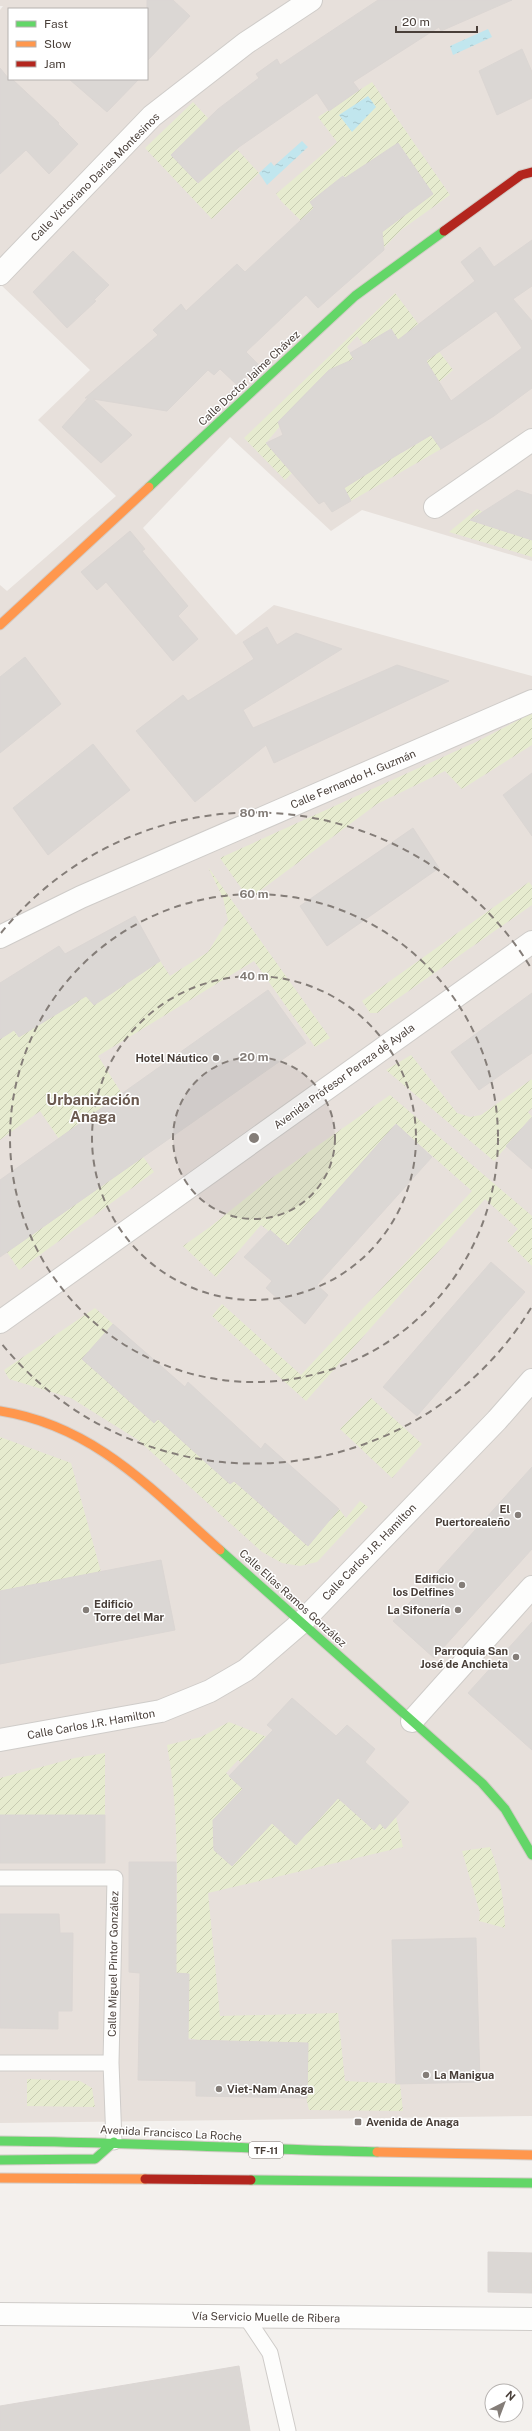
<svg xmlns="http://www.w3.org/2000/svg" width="532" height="2431" font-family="'Public Sans',sans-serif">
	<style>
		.residential { fill: #e7e0db; fill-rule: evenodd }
		.garden { fill: url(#garden-furrows) }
		.water { fill: url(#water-ripples) }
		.building { fill: #dbd7d4; stroke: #dbd6d3; fill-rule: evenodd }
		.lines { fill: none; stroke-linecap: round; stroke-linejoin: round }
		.lane-casing { stroke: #cfccc9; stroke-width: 17 }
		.street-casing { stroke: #cfccc9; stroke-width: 24 }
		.fast-casing { stroke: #d3ccc6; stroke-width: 11 }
		.slow-casing { stroke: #d3ccc6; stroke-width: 11 }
		.jam-casing { stroke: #d3ccc6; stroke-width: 11 }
		.lane { stroke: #fdfdfc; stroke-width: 15 }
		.street { stroke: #fdfdfc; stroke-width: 22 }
		.fast { stroke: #63d668; stroke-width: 9 }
		.slow { stroke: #ff974d; stroke-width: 9 }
		.jam { stroke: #b3261e; stroke-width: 9 }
		.ring { fill: none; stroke: #847d78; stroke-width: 2; stroke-dasharray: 7 5 }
		.poi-dot { fill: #847d78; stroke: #fff; stroke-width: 1.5 }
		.labels { text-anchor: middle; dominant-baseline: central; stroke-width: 3; stroke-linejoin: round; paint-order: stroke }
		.shield { fill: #fff; stroke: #807974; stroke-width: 1 }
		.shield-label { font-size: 10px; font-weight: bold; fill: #493f39 }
		.street-label { font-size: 11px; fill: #493f39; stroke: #fff }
		.poi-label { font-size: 11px; font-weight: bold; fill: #493f39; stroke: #fff; text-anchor: end }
		.district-label { font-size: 15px; font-weight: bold; fill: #6b5a50; stroke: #fff }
		.centre { fill: #847d78; stroke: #fff; stroke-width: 2 }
		.ring-label { font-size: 12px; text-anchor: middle; font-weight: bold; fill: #847d78; stroke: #fff; stroke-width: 3; stroke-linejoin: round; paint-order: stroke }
	</style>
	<defs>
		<pattern id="garden-furrows" width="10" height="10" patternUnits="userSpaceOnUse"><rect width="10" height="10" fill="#e6ebcf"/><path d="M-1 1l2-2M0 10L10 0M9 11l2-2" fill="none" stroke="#c7cbb2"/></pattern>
		<pattern id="water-ripples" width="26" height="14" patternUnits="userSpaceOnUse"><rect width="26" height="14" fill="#c1e6ee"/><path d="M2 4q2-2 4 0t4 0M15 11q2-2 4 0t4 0" fill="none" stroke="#a7c6cd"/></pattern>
	</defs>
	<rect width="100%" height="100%" fill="#f3f0ed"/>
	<path class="residential" d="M0 0H532V561L362 510 331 531 230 437 143 528 236 635 274 605 532 676V2116L0 2123V585L7 591 116 496 38 420 90 370 0 284V10L3 6H0ZM9 9H147V79H9Z"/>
	<path class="garden" d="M372 82 450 195 401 230 372 260 353 272 282 202 276 194 337 142 318 117Z
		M193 102 259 173 212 219 145 148Z
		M395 293 453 370 439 382 412 340 401 345 391 329 364 345 357 336 347 347 354 359 348 362 402 453 431 435 441 449 351 501 344 488 371 471 316 383 266 443 292 473 285 480 244 438Z
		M477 509 483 512 479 523 532 540V557L449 532Z
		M532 713V745L462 789 445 771 377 804 249 899 220 858 476 742Z
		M208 867 330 1038 315 1047 254 961 98 1056 122 1094 106 1105 154 1172 19 1270 7 1252 125 1168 59 1139 40 1111 0 1140V1039L14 1030 19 1036 86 996 94 1004 160 961 170 976 208 952 228 920 223 898Z
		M529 882 532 886V905L377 1013H370L362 1001Z
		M411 1055 457 1113 470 1117 481 1115 532 1079V1108L528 1112 532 1117 494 1161 386 1070Z
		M390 1095 532 1216V1266L507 1241 518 1229 485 1199 306 1401 212 1316 222 1304 301 1375 472 1191 396 1124 288 1246 261 1225 216 1277 183 1246 210 1227 266 1182Z
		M95 1308 113 1324 158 1419 230 1484 234 1481 308 1546 339 1509 346 1518 360 1501 368 1507 317 1562 300 1566 282 1563 262 1552 138 1440 71 1398 9 1379 4 1370Z
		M371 1398 422 1444 392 1478 340 1429Z
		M0 1437 71 1463 101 1572 0 1591Z
		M229 1722 267 1737 279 1797 238 1760 226 1773 243 1789 213 1820 214 1850 232 1866 272 1823 296 1844 338 1798 374 1830 380 1823 386 1828 396 1817 403 1847 208 1893 220 2016 338 2013 345 2081 400 2084 403 2111 309 2110 306 2097 308 2043 197 2040 188 2038 189 1974 176 1973C176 1898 181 1819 167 1745L201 1737Z
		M105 1753V1815H0V1778L75 1758Z
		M490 1847C500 1873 504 1899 505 1928L479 1921 480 1913 462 1851Z
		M27 2079 80 2081 92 2088 95 2107 27 2106Z"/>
	<path class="water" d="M488 29 492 37 453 55 450 46Z
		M368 96 376 107 352 132 339 115Z
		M302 141 308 147 267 185 259 173 271 162 274 166Z"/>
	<path class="building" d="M147 0H173L190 16 147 61Z
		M378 0H512L441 31 439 27 353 82 359 90 329 111 317 93 239 147 198 183 171 155 218 109 259 78 256 74 277 59 280 65Z
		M522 49 532 72V98L497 115 479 71Z
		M0 68 9 79H12L59 123 58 124 78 144 49 174 26 150 0 174Z
		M69 79H139L107 112Z
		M398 143 433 194 382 232 384 250 318 308 306 295 246 352 259 365 237 385 220 369 214 375 208 370 167 411 93 399 132 435 101 463 62 427 88 398H85L158 335 153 330 181 304 186 311 237 264 245 272 314 208 310 202 343 176 345 178Z
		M532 240V286L513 299 532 321V388L494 416 441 449 431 435 402 452 344 488 351 501 332 512 324 501 319 504 266 443 283 435 278 422 329 370 354 359 350 353 391 329 398 340 475 281 461 262 480 247 494 267ZM496 311 522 348 451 401 426 361Z
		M73 251 109 285 94 300 96 301 67 328 33 292Z
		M517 490 532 495V540L470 520Z
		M130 531 145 549 142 551 188 606 178 616 198 639 173 661 106 582 97 590 81 572Z
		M267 627 277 645 296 633 342 649 243 710 253 728 397 665 449 681 274 763 266 745 195 802 136 731 183 695 188 701 254 659 243 642Z
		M25 657 61 704 0 753V677Z
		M93 744 130 790 48 855 13 808Z
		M532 773V836L503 795Z
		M413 828 439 868 327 946 300 906Z
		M135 916 160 961 94 1005 86 996 19 1037 14 1030 0 1039V983L59 946 65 954Z
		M268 990 306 1043 0 1257V1180Z
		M532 993V1053L479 1090 451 1052Z
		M532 1117V1169L506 1146Z
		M396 1124 432 1157 317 1285 328 1295 305 1324 266 1288 272 1281 244 1257 270 1230 288 1246Z
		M491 1262 525 1292 417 1416 383 1387Z
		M113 1324 185 1387 188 1382 261 1449 265 1443 339 1509 308 1546 234 1481 230 1484 158 1419 154 1423 82 1359Z
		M532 1467V1549L434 1658 393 1621Z
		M161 1560 175 1630 0 1664V1591Z
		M532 1622V1750L468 1693Z
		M292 1698 336 1736 347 1725 375 1749 365 1762 409 1802 385 1829 380 1823 374 1830 338 1798 296 1845 272 1823 232 1866 214 1850 213 1820 243 1789 229 1776 273 1730 267 1725Z
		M0 1815H105V1863H0Z
		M129 1862H176V1973L189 1974 188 2040 308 2043 307 2098 196 2096V2081L138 2080 140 1973 129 1972Z
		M0 1914H59L60 1933H73L72 2011H58V2029L0 2028Z
		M476 1938 480 2082 396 2084 392 1940Z
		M488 2252 532 2253V2293L488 2292Z
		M239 2366 250 2431H0V2406Z"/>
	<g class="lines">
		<defs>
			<path id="lane" d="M0 1878H115L111 2063 114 2142
				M0 2063H111
				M246 2317 270 2353 288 2431"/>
			<path id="street" d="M0 274 152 116 246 43 311 0
				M435 507 532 440
				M0 937 81 897 532 701
				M0 1322 532 942
				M412 1721 532 1587
				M0 1740 161 1711 210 1691 246 1670 302 1622 497 1420 532 1380
				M0 2314 532 2319"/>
			<path id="fast" d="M149 487 355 296 444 231
				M220 1550 482 1783 505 1809 532 1855
				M0 2141C126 2142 251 2149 377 2152
				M0 2160 95 2159 114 2142
				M251 2180 532 2183"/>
			<path id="slow" d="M0 625 149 487
				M0 1411C95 1426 152 1490 220 1550
				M377 2152 532 2155
				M0 2178 145 2179"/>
			<path id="jam" d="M444 231 521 175 532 172
				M145 2179 251 2180"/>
		</defs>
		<use href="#lane" class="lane-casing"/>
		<use href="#street" class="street-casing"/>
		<use href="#fast" class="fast-casing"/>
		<use href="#slow" class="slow-casing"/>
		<use href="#jam" class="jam-casing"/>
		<use href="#lane" class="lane"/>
		<use href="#street" class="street"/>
		<use href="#fast" class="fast"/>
		<use href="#slow" class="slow"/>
		<use href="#jam" class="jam"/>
	</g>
	<circle cx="254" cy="1138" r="81" fill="#847d78" fill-opacity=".12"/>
	<g class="ring">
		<circle cx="254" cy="1138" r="81"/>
		<circle cx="254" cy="1138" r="162"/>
		<circle cx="254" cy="1138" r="244"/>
		<path d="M531 1308A325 325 0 0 1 1 1343M1 933A325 325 0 0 1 531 968"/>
	</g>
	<g class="poi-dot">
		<circle cx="216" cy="1058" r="4"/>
		<circle cx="518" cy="1515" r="4"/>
		<circle cx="462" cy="1585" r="4"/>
		<circle cx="86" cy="1610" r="4"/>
		<circle cx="458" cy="1610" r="4"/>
		<circle cx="516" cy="1657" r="4"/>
		<circle cx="426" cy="2075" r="4"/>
		<circle cx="219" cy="2089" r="4"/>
		<rect x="354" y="2118" width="8" height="8" rx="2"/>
	</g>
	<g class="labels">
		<rect class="shield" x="249" y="2142" width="34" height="16" rx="3"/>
		<g class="shield-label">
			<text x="266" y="2150">TF-11</text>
		</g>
		<g class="street-label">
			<text transform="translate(95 177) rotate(-45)">Calle Victoriano Darias Montesinos</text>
			<text transform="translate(249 378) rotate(-43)">Calle Doctor Jaime Chávez</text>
			<text transform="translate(353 779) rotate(-23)">Calle Fernando H. Guzmán</text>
			<text transform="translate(344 1076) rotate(-36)">Avenida Profesor Peraza de Ayala</text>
			<text transform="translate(369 1552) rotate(-46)">Calle Carlos J.R. Hamilton</text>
			<text transform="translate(293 1598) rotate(42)">Calle Elías Ramos González</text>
			<text transform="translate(91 1724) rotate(-10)">Calle Carlos J.R. Hamilton</text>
			<text transform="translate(113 1964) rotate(-89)">Calle Miguel Pintor González</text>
			<text transform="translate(171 2133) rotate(3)">Avenida Francisco La Roche</text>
			<text transform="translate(266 2317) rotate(1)">Vía Servicio Muelle de Ribera</text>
		</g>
		<g class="poi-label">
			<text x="208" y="1058">Hotel Náutico</text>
			<text x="510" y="1509">El<tspan x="510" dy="13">Puertorealeño</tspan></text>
			<text x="454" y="1579">Edificio<tspan x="454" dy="13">los Delfines</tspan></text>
			<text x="94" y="1604" text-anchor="start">Edificio<tspan x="94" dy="13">Torre del Mar</tspan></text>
			<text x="450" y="1610">La Sifonería</text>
			<text x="508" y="1651">Parroquia San<tspan x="508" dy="13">José de Anchieta</tspan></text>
			<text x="434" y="2075" text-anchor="start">La Manigua</text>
			<text x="227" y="2089" text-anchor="start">Viet-Nam Anaga</text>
			<text x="366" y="2122" text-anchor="start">Avenida de Anaga</text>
		</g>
		<g class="district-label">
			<text x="93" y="1099">Urbanización<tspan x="93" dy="17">Anaga</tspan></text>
		</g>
	</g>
	<circle cx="254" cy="1138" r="6" class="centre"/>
	<g class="ring-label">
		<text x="254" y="817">80 m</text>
		<text x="254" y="898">60 m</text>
		<text x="254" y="980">40 m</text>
		<text x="254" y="1061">20 m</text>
	</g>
	<rect x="8" y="8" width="140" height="72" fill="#ffffff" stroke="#b6b2b0"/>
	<rect x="16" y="21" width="20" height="6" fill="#63d668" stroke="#b6b2b0"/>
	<text x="44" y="28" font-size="12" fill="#493f39">Fast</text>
	<rect x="16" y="41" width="20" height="6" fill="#ff974d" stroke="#b6b2b0"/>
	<text x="44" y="48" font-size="12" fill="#493f39">Slow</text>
	<rect x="16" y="61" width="20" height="6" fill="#b3261e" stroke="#b6b2b0"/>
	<text x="44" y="68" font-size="12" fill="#493f39">Jam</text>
	<g transform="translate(504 2403) rotate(42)"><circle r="19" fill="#ffffff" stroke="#b6b2b0"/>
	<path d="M0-3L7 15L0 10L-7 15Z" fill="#847d78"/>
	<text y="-6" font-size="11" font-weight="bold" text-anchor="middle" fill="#493f39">N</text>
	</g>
	<path d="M396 26v6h81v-6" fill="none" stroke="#493f39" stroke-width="2"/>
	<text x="402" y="26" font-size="12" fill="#493f39" stroke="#ffffff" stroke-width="3" paint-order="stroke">20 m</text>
</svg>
